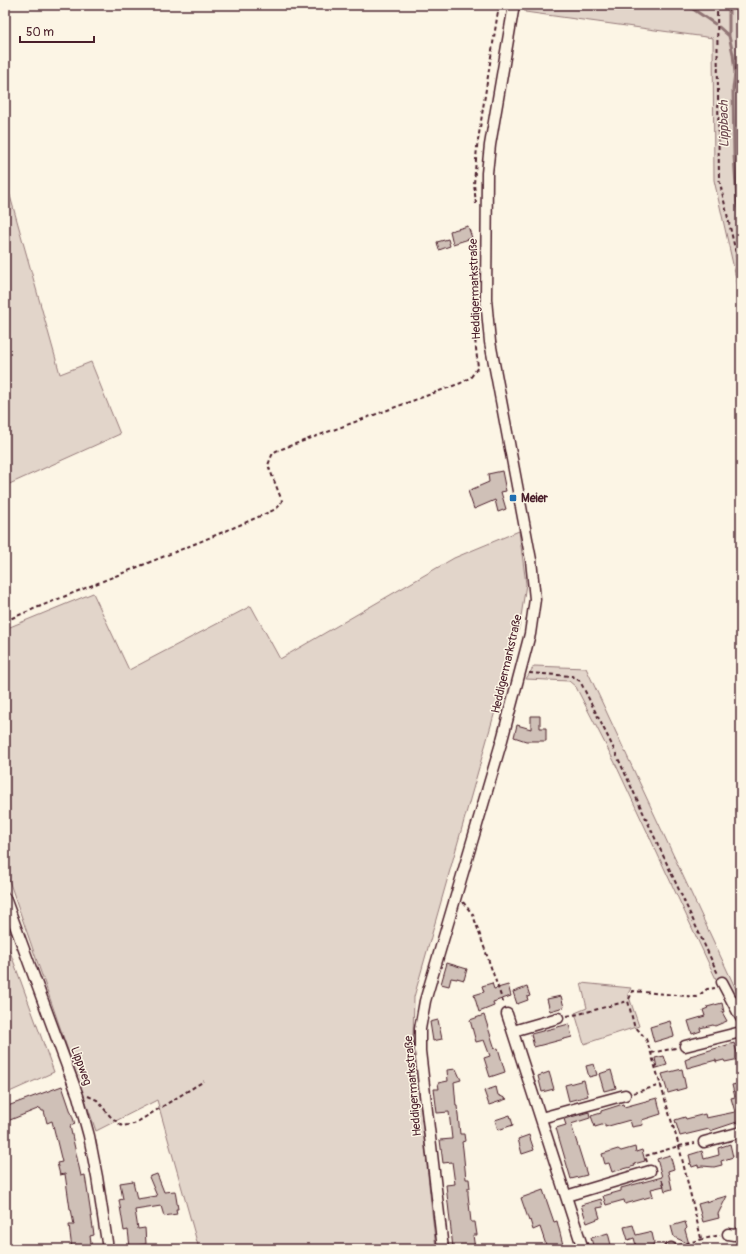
<svg xmlns="http://www.w3.org/2000/svg" width="746" height="1254" font-family="Pangolin,sans-serif">
	<style>
		.green { fill: #e2d5ca; stroke: #967a7a }
		.lines { fill: none; stroke-linecap: round; stroke-linejoin: round }
		.stream { stroke: #917474; stroke-width: 3 }
		.building { fill: #cfc0b7; stroke: #4a1f2b }
		.minor-casing { stroke: #4a1f2b; stroke-width: 13 }
		.path { stroke: #4a1f2b; stroke-width: 2; stroke-dasharray: 4 3; stroke-linecap: butt }
		.minor { stroke: #fcf5e5; stroke-width: 10 }
		.poi-dot { fill: #1f6fb2; stroke: #fcf5e5; stroke-width: 1.5 }
		.labels { text-anchor: middle; dominant-baseline: central; stroke-width: 3; stroke-linejoin: round; paint-order: stroke }
		.street-label { font-size: 12px; fill: #4a1f2b; stroke: #fcf5e5 }
		.poi-label { font-size: 12px; font-weight: bold; fill: #4a1f2b; stroke: #fcf5e5; text-anchor: start }
		.water-label { font-size: 13px; font-style: italic; fill: #6d4950; stroke: #fcf5e5 }
	</style>
	<rect width="100%" height="100%" fill="#fcf5e5"/>
	<filter id="ink" filterUnits="userSpaceOnUse"><feTurbulence type="fractalNoise" baseFrequency=".025" numOctaves="2"/><feDisplacementMap in="SourceGraphic" scale="8" xChannelSelector="R" yChannelSelector="G"/><feConvolveMatrix kernelMatrix="1 2 1 2 8 2 1 2 1" color-interpolation-filters="sRGB"/></filter>
	<g filter="url(#ink)">
		<path class="green" d="M526 5H741V306L737 282 714 180 713 38 525 12Z
			M5 178 60 374 91 362 120 434 5 486Z
			M519 531 526 584 520 623 414 997 413 1037 436 1249H199L157 1100 96 1131 5 869V629L93 593 129 670 251 606 280 659 454 558Z
			M534 666 586 668 740 998 726 996 716 979 615 763 576 687 569 681 526 679Z
			M5 938 54 1072 5 1094Z
			M581 983 631 988 628 994 639 1026 584 1044 575 1013 587 1008Z"/>
		<g class="lines">
			<path class="stream" d="M682 5 690 7 715 24
				M729 5V36L733 54 735 73 733 89
				M719 27 729 36
				M741 77 733 90 734 155 737 202 741 220"/>
		</g>
		<path class="building" d="M468 226 472 238 453 244 450 231Z
			M448 239 450 246 439 250 437 242Z
			M502 471 506 491 501 492 506 509 498 512 495 500 474 509 468 491 489 482 488 474Z
			M531 716H540V728H546V741H526L514 737 517 725 531 729Z
			M447 963 467 969 464 980 457 978V979L451 978 449 986 441 984Z
			M492 983 494 989 508 985 511 996 493 1002 494 1006 479 1012 474 995 484 992 482 986Z
			M527 987 530 996 527 997 528 1000 517 1004 513 992Z
			M561 996 564 1007 550 1011 547 999Z
			M722 1003 724 1012H722L727 1021 715 1026 713 1025 700 1028 701 1031 692 1034 688 1021 705 1016 703 1010 708 1008 707 1007Z
			M484 1015 495 1049 498 1048 505 1072 490 1077 484 1058 490 1056 484 1040 476 1042 470 1020Z
			M438 1020 442 1039 433 1041 430 1022Z
			M670 1021 674 1036 654 1042 650 1027Z
			M569 1024 572 1037 534 1047 531 1034Z
			M734 1043 739 1059 725 1062 724 1060 716 1062V1060L687 1068 685 1060 690 1058V1056Z
			M664 1056 667 1065 657 1068 655 1058Z
			M594 1064 597 1075 589 1077 586 1066Z
			M456 1069 461 1080 454 1082 456 1106H457L460 1134H464L465 1141 462 1142 463 1149 466 1179H469L470 1188H468V1194L471 1222H475L477 1235H473L475 1249 453 1248 446 1185 455 1184 452 1162 443 1163 440 1140 452 1139 449 1112 437 1113 434 1089H439L438 1083 448 1081 447 1070Z
			M682 1069 686 1088 668 1093 662 1074Z
			M611 1070 616 1088 604 1091 599 1074Z
			M549 1072 554 1089 542 1092 538 1076Z
			M584 1080 588 1096 569 1101 565 1085Z
			M741 1083V1125L738 1126 737 1122 710 1131 709 1129 680 1136 675 1120 685 1117 686 1119 705 1114 706 1118 735 1112 731 1098 735 1097 732 1085Z
			M62 1086 75 1124 70 1126 81 1176 85 1175 94 1235 90 1236 92 1249H72L69 1225H74L71 1209H70L65 1174 60 1175 57 1163 62 1162 52 1121 47 1123 44 1111H42L40 1108 5 1122V1107Z
			M496 1087 498 1095 507 1099 489 1105 484 1091Z
			M657 1098 661 1114 642 1120 643 1125 632 1127 630 1120 605 1127V1124L595 1127 591 1116 601 1113V1111L623 1104 624 1107Z
			M589 1112 590 1118 571 1124 587 1175 571 1179 556 1128 566 1125 564 1119Z
			M510 1115 513 1125 498 1130 495 1120Z
			M529 1135 534 1150 522 1154 518 1139Z
			M730 1144 733 1157 721 1161 722 1165 714 1167 702 1166 698 1167V1165L692 1167 691 1164H688L691 1163 689 1155 702 1151 704 1159 719 1155 718 1148Z
			M635 1147 636 1152 642 1150 645 1161 634 1164 635 1166 612 1172 609 1163 605 1164 602 1154 618 1149 621 1151Z
			M670 1155 674 1169 668 1171 672 1189 665 1191 662 1180 664 1186 651 1189 653 1196 625 1204 624 1200 606 1205 603 1196 621 1191V1188L662 1177 657 1159Z
			M157 1174 164 1192 175 1191 178 1209H176L177 1214 164 1216 161 1206 135 1210 138 1229 145 1228 146 1244 130 1247 128 1230 124 1231 119 1200 123 1199 120 1183 133 1181 137 1199 157 1196 149 1177Z
			M543 1190 554 1222 557 1221 564 1249H552L551 1247 547 1248 540 1227 533 1230 530 1220 529 1221 521 1198Z
			M727 1196 718 1214 719 1218 703 1222 698 1204Z
			M601 1199 603 1207 597 1208 600 1218 587 1223 581 1205Z
			M685 1222 687 1228 685 1230 689 1244 674 1237 671 1226Z
			M633 1225 636 1235 649 1232 652 1233 654 1242 653 1245 637 1249 634 1238 628 1240 624 1227Z
			M608 1233 612 1249H594L591 1238Z"/>
		<g class="lines">
			<defs>
				<path id="minor" d="M5 898 78 1096 89 1136 97 1177 108 1249
					M722 982 741 1018
					M507 1014 583 1249
					M513 1031 558 1018
					M685 1046 741 1032
					M541 1118 625 1095
					M704 1142 741 1132
					M566 1196 650 1171
					M728 1234 734 1235 741 1233
					M443 1249 420 1051V1029L425 1001 502 740 530 634 535 599 531 560 490 342 486 299 487 173 490 145 514 5
					M669 1249 671 1248"/>
			</defs>
			<use href="#minor" class="minor-casing"/>
			<path class="path" d="M717 5 719 179 741 275
				M476 204 474 184 477 147 499 5
				M5 621C95 583 187 549 276 509L280 505 282 501 268 465 272 455 276 451 461 383 471 377 478 367C474 332 471 298 475 264
				M529 673 572 676 580 681 610 741 718 974
				M463 902 473 915 504 1005
				M567 1016 579 1014 628 1001
				M651 1053 676 1048
				M633 1093 661 1085
				M88 1096 97 1100 110 1116 122 1126 134 1124 204 1081
				M647 1162 645 1156 679 1146 695 1143
				M701 1238 679 1146 651 1053 646 1039 634 1025 628 1001 633 991 697 997 707 989 715 988
				M679 1245 720 1235"/>
			<use href="#minor" class="minor"/>
		</g>
	</g>
	<rect class="poi-dot" x="509" y="494" width="8" height="8" rx="2"/>
	<g class="labels">
		<g class="street-label">
			<text transform="translate(475 289) rotate(-92)">Heddigermarkstraße</text>
			<text transform="translate(507 664) rotate(-77)">Heddigermarkstraße</text>
			<text transform="translate(81 1066) rotate(70)">Lippweg</text>
			<text transform="translate(413 1086) rotate(-95)">Heddigermarkstraße</text>
		</g>
		<g class="poi-label">
			<text x="521" y="498">Meier</text>
		</g>
		<g class="water-label">
			<text transform="translate(724 124) rotate(-91)">Lippbach</text>
		</g>
	</g>
	<rect width="746" height="1254" fill="none" stroke="#fcf5e5" stroke-width="20"/>
	<rect x="10" y="10" width="726" height="1234" fill="none" stroke="#4a1f2b" stroke-width="1.5" filter="url(#ink)"/>
	<path d="M20 36v6h74v-6" fill="none" stroke="#4a1f2b" stroke-width="2"/>
	<text x="26" y="36" font-size="12" fill="#4a1f2b" stroke="#fcf5e5" stroke-width="3" paint-order="stroke">50 m</text>
</svg>
